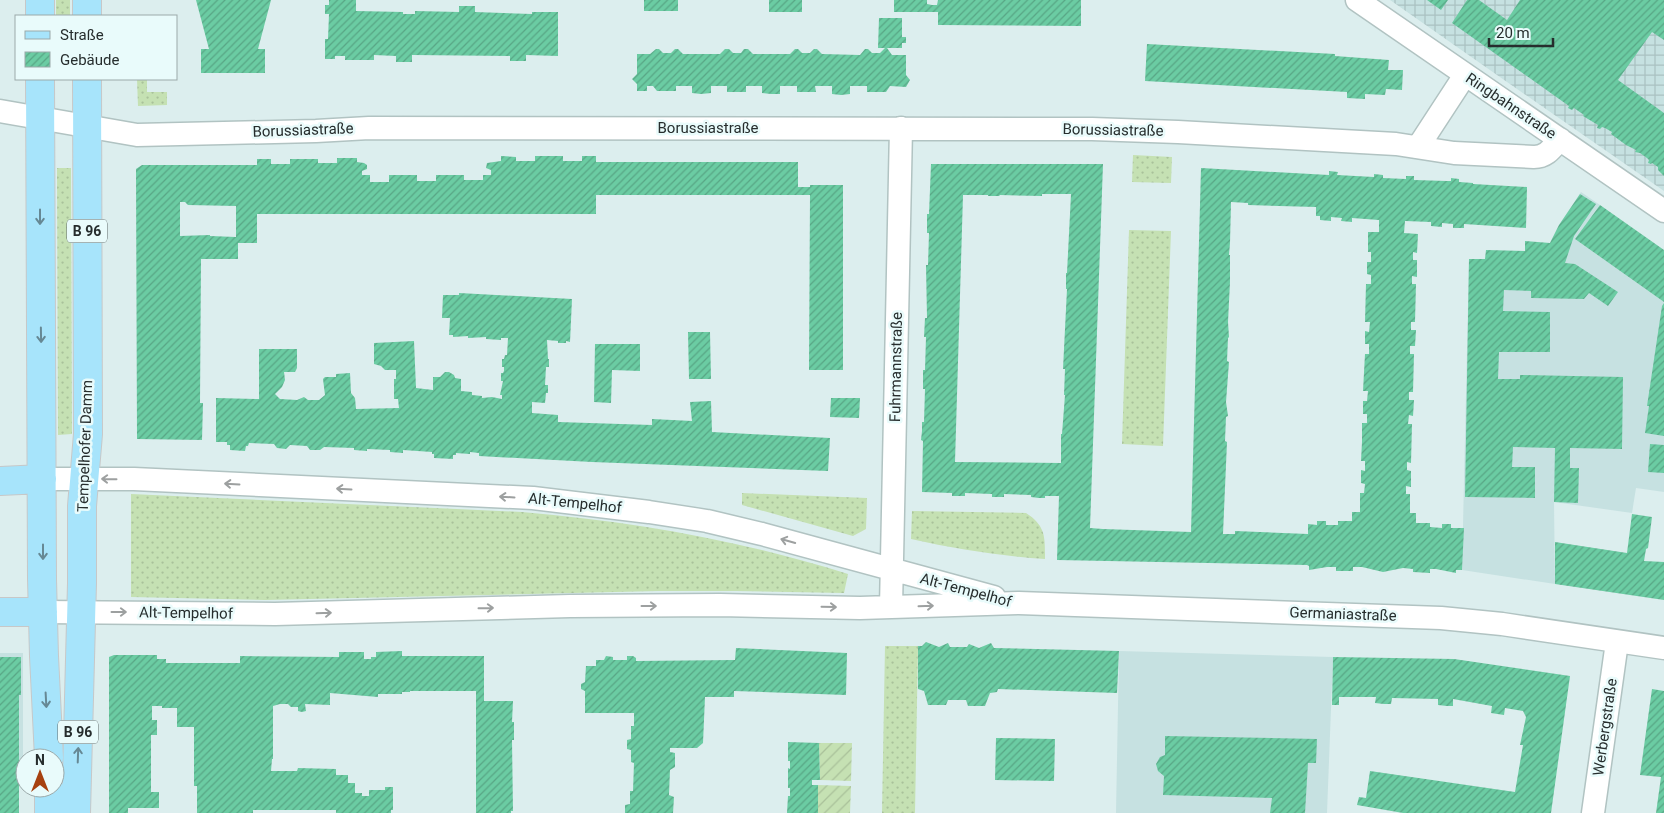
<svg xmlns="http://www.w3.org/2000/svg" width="1664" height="813" font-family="Roboto,sans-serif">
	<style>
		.built { fill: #c6e1e1 }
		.industrial { fill: url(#industrial-grid) }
		.grass { fill: url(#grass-dots) }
		.garden { fill: url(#garden-furrows) }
		.building { fill: url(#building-hatch); fill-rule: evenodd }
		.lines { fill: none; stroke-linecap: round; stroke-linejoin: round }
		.minor-casing { stroke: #b1c3c2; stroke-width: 25 }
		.major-casing { stroke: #c7c8c8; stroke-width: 30 }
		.minor { stroke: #fff; stroke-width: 22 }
		.major { stroke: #a7e4fb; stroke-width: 28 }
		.oneway { stroke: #668894 }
		.oneway2 { stroke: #9da0a0 }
		.labels { text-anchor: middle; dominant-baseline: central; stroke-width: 5; stroke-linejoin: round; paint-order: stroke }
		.shield { fill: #e9fbfb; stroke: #606b6b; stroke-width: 1 }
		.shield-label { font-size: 14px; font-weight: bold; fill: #262d2d }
		.street-label { font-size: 15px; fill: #262d2d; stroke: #e9fbfb }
	</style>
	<defs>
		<pattern id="industrial-grid" width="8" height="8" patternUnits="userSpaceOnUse" patternTransform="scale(1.25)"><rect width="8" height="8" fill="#c6e1e1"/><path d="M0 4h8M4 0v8" fill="none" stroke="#aac1c1"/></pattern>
		<pattern id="grass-dots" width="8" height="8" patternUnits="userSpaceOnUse" patternTransform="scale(1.25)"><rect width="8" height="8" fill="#c5e1b3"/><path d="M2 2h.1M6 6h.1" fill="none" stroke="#a9c19a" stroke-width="1.8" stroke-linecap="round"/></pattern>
		<pattern id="garden-furrows" width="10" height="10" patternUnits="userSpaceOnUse" patternTransform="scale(1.25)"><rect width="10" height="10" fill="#c5e1b3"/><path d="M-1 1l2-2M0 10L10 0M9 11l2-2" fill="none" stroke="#a9c19a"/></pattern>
		<pattern id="building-hatch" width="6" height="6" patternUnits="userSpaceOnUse" patternTransform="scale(1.25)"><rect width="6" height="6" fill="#6bcca3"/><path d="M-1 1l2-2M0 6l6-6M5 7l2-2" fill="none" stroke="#58a685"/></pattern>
	</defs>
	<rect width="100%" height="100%" fill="#dceeee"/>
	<path class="built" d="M1581 192 1600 205 1575 239 1664 302V492L1636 488 1632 513 1554 502 1555 584 1462 570 1469 259 1531 260 1550 243 1559 225Z
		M1119 651 1333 657 1327 813H1116Z
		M0 653H23V768H0Z"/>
	<path class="industrial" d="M1390 0H1664V191L1507 82Z"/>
	<path class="grass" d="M56 0H70V16H56Z
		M137 79H147V92H167V105L138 106Z
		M1133 155 1172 157 1171 183 1132 182Z
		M57 168H71L72 434 58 435Z
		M1129 230 1171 231 1163 446 1122 444Z
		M742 493 867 498 866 529 853 536 742 505Z
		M131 494 522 512C636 522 739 540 848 574L844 593 736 591H658L265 600 131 597Z
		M912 511 1026 513C1046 526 1045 537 1045 559 1000 556 956 549 911 539Z
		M885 646H918L915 813H882Z"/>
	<path class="garden" d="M819 743H852L851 781 820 780Z
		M818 785 851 786 850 813H818Z"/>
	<path class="building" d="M196 0H271L258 49H265V73H201V49H209Z
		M329 0H356V11L403 12V14H415V11L459 12V6H475V12L532 14V12H558V56L526 55V61H510V56L412 55V62H396V56L374 55V60H345V56H335V59H325V39H328L329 14H325V5H329Z
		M644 0H678V11H644Z
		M769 0H802V12H769Z
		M894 0H927V4L932 5H937L938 0H1081V26L938 25V12H894Z
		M1427 0H1448L1441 10Z
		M1467 0H1479L1507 20 1520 0H1664V40L1652 32 1618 80 1664 113V176L1658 170V167L1652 163 1651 164 1648 163 1649 160 1647 158 1640 153 1635 152 1636 150 1626 145 1611 134 1612 132 1605 128 1602 127 1600 129 1597 128 1598 125 1583 116 1584 115 1574 108 1572 110 1568 108 1569 106 1452 23Z
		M879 18H902V37H906V43H902V48H887L892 55H906V75L910 80 906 87 890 86 886 92H867V86H850V94L841 95 832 94V86H815L816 92H797V86H780V94H771L762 93V86H746V92H727V86H711V93L701 94 692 93V86H676V91H657L653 86H647V91H637V84L632 79 637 74V54H650L656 49H659L663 53H671L675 49H678L683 54H720L725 49H729L733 53H741L744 49H748L753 54H790L795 49H798L802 53H810L814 49H817L822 54 860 55 865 49H868L872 53H880L885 48H878Z
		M1147 44 1335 54V56L1389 60 1388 70H1403L1402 90 1386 89 1385 95 1365 94V99L1347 98V92L1145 81Z
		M501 156 516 157V161H535V156H563V161H582V156H596V162H798V187H810V185H843V370H809L810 195H596V214H257V243H238V259H201L200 403H203L202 440 137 439 136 169 142 165H257V159H271V164H290V159H318V163H337V158H357V162L364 163 367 165V169L362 171V175H370V182H389V175H417V181H436V175H464V180H483V175H491V170L486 168 487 163 501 161ZM180 202H185L188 205 236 206V237L210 236V235L180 236Z
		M931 164H1103L1090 528 1103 529 1191 532 1201 168 1329 175V171L1338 172 1337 175 1374 177V174L1383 175V178L1406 179V176H1414V180L1447 181H1451V178L1459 179V182L1473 183V184L1527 187 1526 228 1464 224V228H1453V224L1442 223V227L1431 226V222L1405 221 1404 233 1418 234 1417 253 1413 252V260H1417V277L1412 276V284H1416L1415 322H1411V330H1416L1415 346H1410V354H1414L1413 392H1409V400H1414L1413 416 1409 415 1408 424H1412L1411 463 1407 462V470L1411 471V487L1406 486V494H1410V513H1416V523H1430V527L1442 528V524H1451V528H1464L1462 570H1456V573L1436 569H1430V573L1413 572V569L1403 568 1383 572 1362 567H1353V571H1336V567H1327L1309 570V566L1307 565 1057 560 1059 496H1045V498H1039L1031 497V495L1004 494V497H992V494L965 493V496H952V493L922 492 923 441 921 440 922 431V422H924L925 389H923V370H925L926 337H924L925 318H927L926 265H928L929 233H927V214H929ZM1042 194H1071L1067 273H1066V289H1067L1063 369H1065L1064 395H1065L1062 434H1061V463L955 462 963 195H988V196H999L1000 195 1042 196ZM1231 202 1248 203V205L1316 207V216H1320V220L1331 221V217L1342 218 1341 221 1352 222V218L1379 220V232H1368V252H1371V262H1367V274L1371 275V284H1366L1365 322H1370L1369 332 1365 331V344H1369V354H1365L1363 391H1368L1367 401H1363V414H1367V423H1362V442L1361 461H1365V471L1361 470V483L1365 484 1364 493H1360V512H1352V521H1338V525H1326V521H1317V525L1308 524V534L1235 531V534H1223L1227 442 1225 441 1226 417 1228 416 1226 402 1229 362 1227 361 1228 338 1229 337 1228 322 1230 282V255H1229L1230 243Z
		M1580 194 1596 204 1574 236 1565 263 1575 264 1618 292 1608 306 1589 293 1584 299 1531 298V291L1504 290 1503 311 1550 312V352H1499L1498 379H1520V375L1623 377 1622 449 1570 448V468H1579L1578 503 1554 502 1555 448 1513 447 1512 467H1535V498L1465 497 1469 259H1485L1486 250 1525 251V241L1550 243 1559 225Z
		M1600 205 1664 250V302L1575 239Z
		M459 293 572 299 570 342 566 341V343H558V341L547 340 548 359H549V367H546L545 385H548V393H546L545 403 532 402V413L558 415V422L652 425V419L692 421 690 402 711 401 712 432 830 438 828 471 592 462 479 456V453L470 452V454L456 453V455H453V459L434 458V454H432V452L403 450V453L390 452V450L367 449V451L354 450V448L324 447 320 450H310L307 446 290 445 286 449 277 448 274 444 249 443 248 446H246L245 451 230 450V445H227V442H216V398L259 399V349H297V368L295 372H284L285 380 282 387 275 394 280 399 297 400 304 397 308 400H319L325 395 323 379 325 377H336V374L350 373 351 393 355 398 356 409 399 408 398 399H394V379H396V370H385L381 366 374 364V343L414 341 416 388 433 390V377H440L445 372H449L454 375 455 378 461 379V391L472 392V395L482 396V398L492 397 502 399V395H500L503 381H501V373H503L504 371V367H502V359H504L505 355H507L508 338H501V340L486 339V337L468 338V336L453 337V335H449L450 318H442L443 295H459Z
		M1664 303V436L1645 433 1649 406H1647L1662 306Z
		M688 332H710L711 379H689Z
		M595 344H640V371L612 370 611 403 594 402Z
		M831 398H860L859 418 830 417Z
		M1650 444 1664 445V473L1648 472Z
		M1632 514 1652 517 1648 548 1646 549 1644 561 1664 562V600L1555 584V542L1627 553Z
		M926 642 939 647 948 643 950 647H967L969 644 979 648 991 643 994 648 1119 651 1117 693 998 689 997 692 990 693 985 706H968L966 700H948L946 705H928L924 691 918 689V646H922Z
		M736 648 847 653 846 695 734 691V697H705L703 743 697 748H670V752L675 753V767L670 770 669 795 674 797 673 813H625V805L630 804V791H633L634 763 631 762V750L627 749V740L631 739V726H634V713H585V691L581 689V684L585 682 586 666H596V660H604L606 656 613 657V660H627V656H633L636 658V661L735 660Z
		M402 651V656H484V701H513L512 722H514V740H512L513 811H511V813H476V691H410V692H402V694H378V697L330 693V705L305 704 306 711 302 712 298 711V707H291L288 704H280L273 706V759H272L271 771H297L298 768 336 769V775H348V783H355V793H362V796H369V790H385V787H393V810H391V813H336V810H253V813H197V786H194V727H177V708H162V706H152V720H157V735H151V792H159V808H128V813H109V657L114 655H157V659H166V663H240V656L339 657V652H364V659H371V657H376V652Z
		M0 657H21V695H19V813H0Z
		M1333 657 1454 659 1570 676 1551 813H1403L1357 805 1359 797 1366 798 1370 771 1515 792 1523 745H1520L1526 717 1523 711 1505 708 1504 715 1491 713 1492 706 1453 699V706H1447L1438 705V699L1392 698 1391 704H1384L1375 703 1376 697H1339V705H1332Z
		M1652 689 1664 691V813H1656L1661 777 1640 775Z
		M1165 736 1317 739 1316 763H1308L1305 813H1270L1272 798 1163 795 1164 776 1158 771 1156 764 1160 757 1165 755Z
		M996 738 1055 739 1054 781 995 780Z
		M788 742 819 743 820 780H812V785H818V813H787L788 796H790V788H788V768L790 769V761H788Z"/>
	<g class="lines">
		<defs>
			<path id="minor" d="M1357 0 1664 211
				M0 111 137 135 316 131 369 128 1092 129 1178 132 1396 144 1454 153 1534 157C1547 157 1552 148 1560 139
				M1418 147 1465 75
				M42 479H134L533 498 649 512 707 521 762 534 994 597
				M891 607 901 128
				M43 612 275 614 570 606 720 605 860 608 1019 603 1441 618 1502 624 1664 648
				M1593 813 1617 642"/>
			<path id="major" d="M40 0V16
				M87 0V16
				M40 79 42 579 44 656 49 758
				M0 481 42 479
				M0 612H43
				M49 788V813
				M76 813 82 583V506L88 434 87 79"/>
		</defs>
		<use href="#minor" class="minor-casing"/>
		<use href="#major" class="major-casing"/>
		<use href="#minor" class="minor"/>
		<use href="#major" class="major"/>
	</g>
	<defs><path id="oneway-shaft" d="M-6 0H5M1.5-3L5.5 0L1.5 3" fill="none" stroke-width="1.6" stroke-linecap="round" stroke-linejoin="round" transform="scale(1.25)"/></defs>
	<g class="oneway">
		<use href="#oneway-shaft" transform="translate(40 217) rotate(90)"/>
		<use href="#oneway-shaft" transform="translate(41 335) rotate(89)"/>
		<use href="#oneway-shaft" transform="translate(43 552) rotate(90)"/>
		<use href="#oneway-shaft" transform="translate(46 700) rotate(87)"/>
		<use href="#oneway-shaft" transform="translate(78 755) rotate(-88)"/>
	</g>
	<g class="oneway2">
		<use href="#oneway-shaft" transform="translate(109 479) rotate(-179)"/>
		<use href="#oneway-shaft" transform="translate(232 484) rotate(-177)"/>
		<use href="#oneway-shaft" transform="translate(344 489) rotate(-177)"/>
		<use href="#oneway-shaft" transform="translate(507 497) rotate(-177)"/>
		<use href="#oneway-shaft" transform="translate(788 541) rotate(-164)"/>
		<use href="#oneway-shaft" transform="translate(649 606)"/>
		<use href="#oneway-shaft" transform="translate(926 606) rotate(-2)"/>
		<use href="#oneway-shaft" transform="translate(829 607) rotate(1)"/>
		<use href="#oneway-shaft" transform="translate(486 608) rotate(-1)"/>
		<use href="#oneway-shaft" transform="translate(119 612)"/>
		<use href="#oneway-shaft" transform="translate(324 613) rotate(-2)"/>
	</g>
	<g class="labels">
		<g class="shield">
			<rect x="67" y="219.5" width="40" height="23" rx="4"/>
			<rect x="58" y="720.5" width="40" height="23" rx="4"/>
		</g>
		<g class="shield-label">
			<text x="87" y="231">B 96</text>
			<text x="78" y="732">B 96</text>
		</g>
		<g class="street-label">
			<text transform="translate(1511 106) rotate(34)">Ringbahnstraße</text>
			<text x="708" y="128">Borussiastraße</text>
			<text transform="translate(303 130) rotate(-2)">Borussiastraße</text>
			<text transform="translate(1113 130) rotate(1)">Borussiastraße</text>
			<text transform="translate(896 367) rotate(-89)">Fuhrmannstraße</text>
			<text transform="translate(85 446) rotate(-88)">Tempelhofer Damm</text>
			<text transform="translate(575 503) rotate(6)">Alt-Tempelhof</text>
			<text transform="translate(966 590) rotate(15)">Alt-Tempelhof</text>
			<text transform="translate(186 613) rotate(1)">Alt-Tempelhof</text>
			<text transform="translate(1343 614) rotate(2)">Germaniastraße</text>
			<text transform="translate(1605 727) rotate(-82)">Werbergstraße</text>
		</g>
	</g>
	<rect x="15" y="15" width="162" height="65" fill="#e9fbfb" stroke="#9ba9a9"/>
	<rect x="25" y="31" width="25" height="8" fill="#a7e4fb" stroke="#9ba9a9"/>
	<text x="60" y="40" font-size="15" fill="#262d2d">Straße</text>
	<rect x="25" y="52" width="25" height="15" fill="url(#building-hatch)" stroke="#9ba9a9"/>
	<text x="60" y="65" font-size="15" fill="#262d2d">Gebäude</text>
	<g transform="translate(40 773)"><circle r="24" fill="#e9fbfb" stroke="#9ba9a9"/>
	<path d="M0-4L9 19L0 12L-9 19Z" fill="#a64110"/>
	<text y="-8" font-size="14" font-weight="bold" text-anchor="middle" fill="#262d2d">N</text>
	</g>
	<path d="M1489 38v8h64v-8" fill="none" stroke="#262d2d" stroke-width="2.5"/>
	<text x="1496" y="38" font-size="15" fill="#262d2d" stroke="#e9fbfb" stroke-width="4" paint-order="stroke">20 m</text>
</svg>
